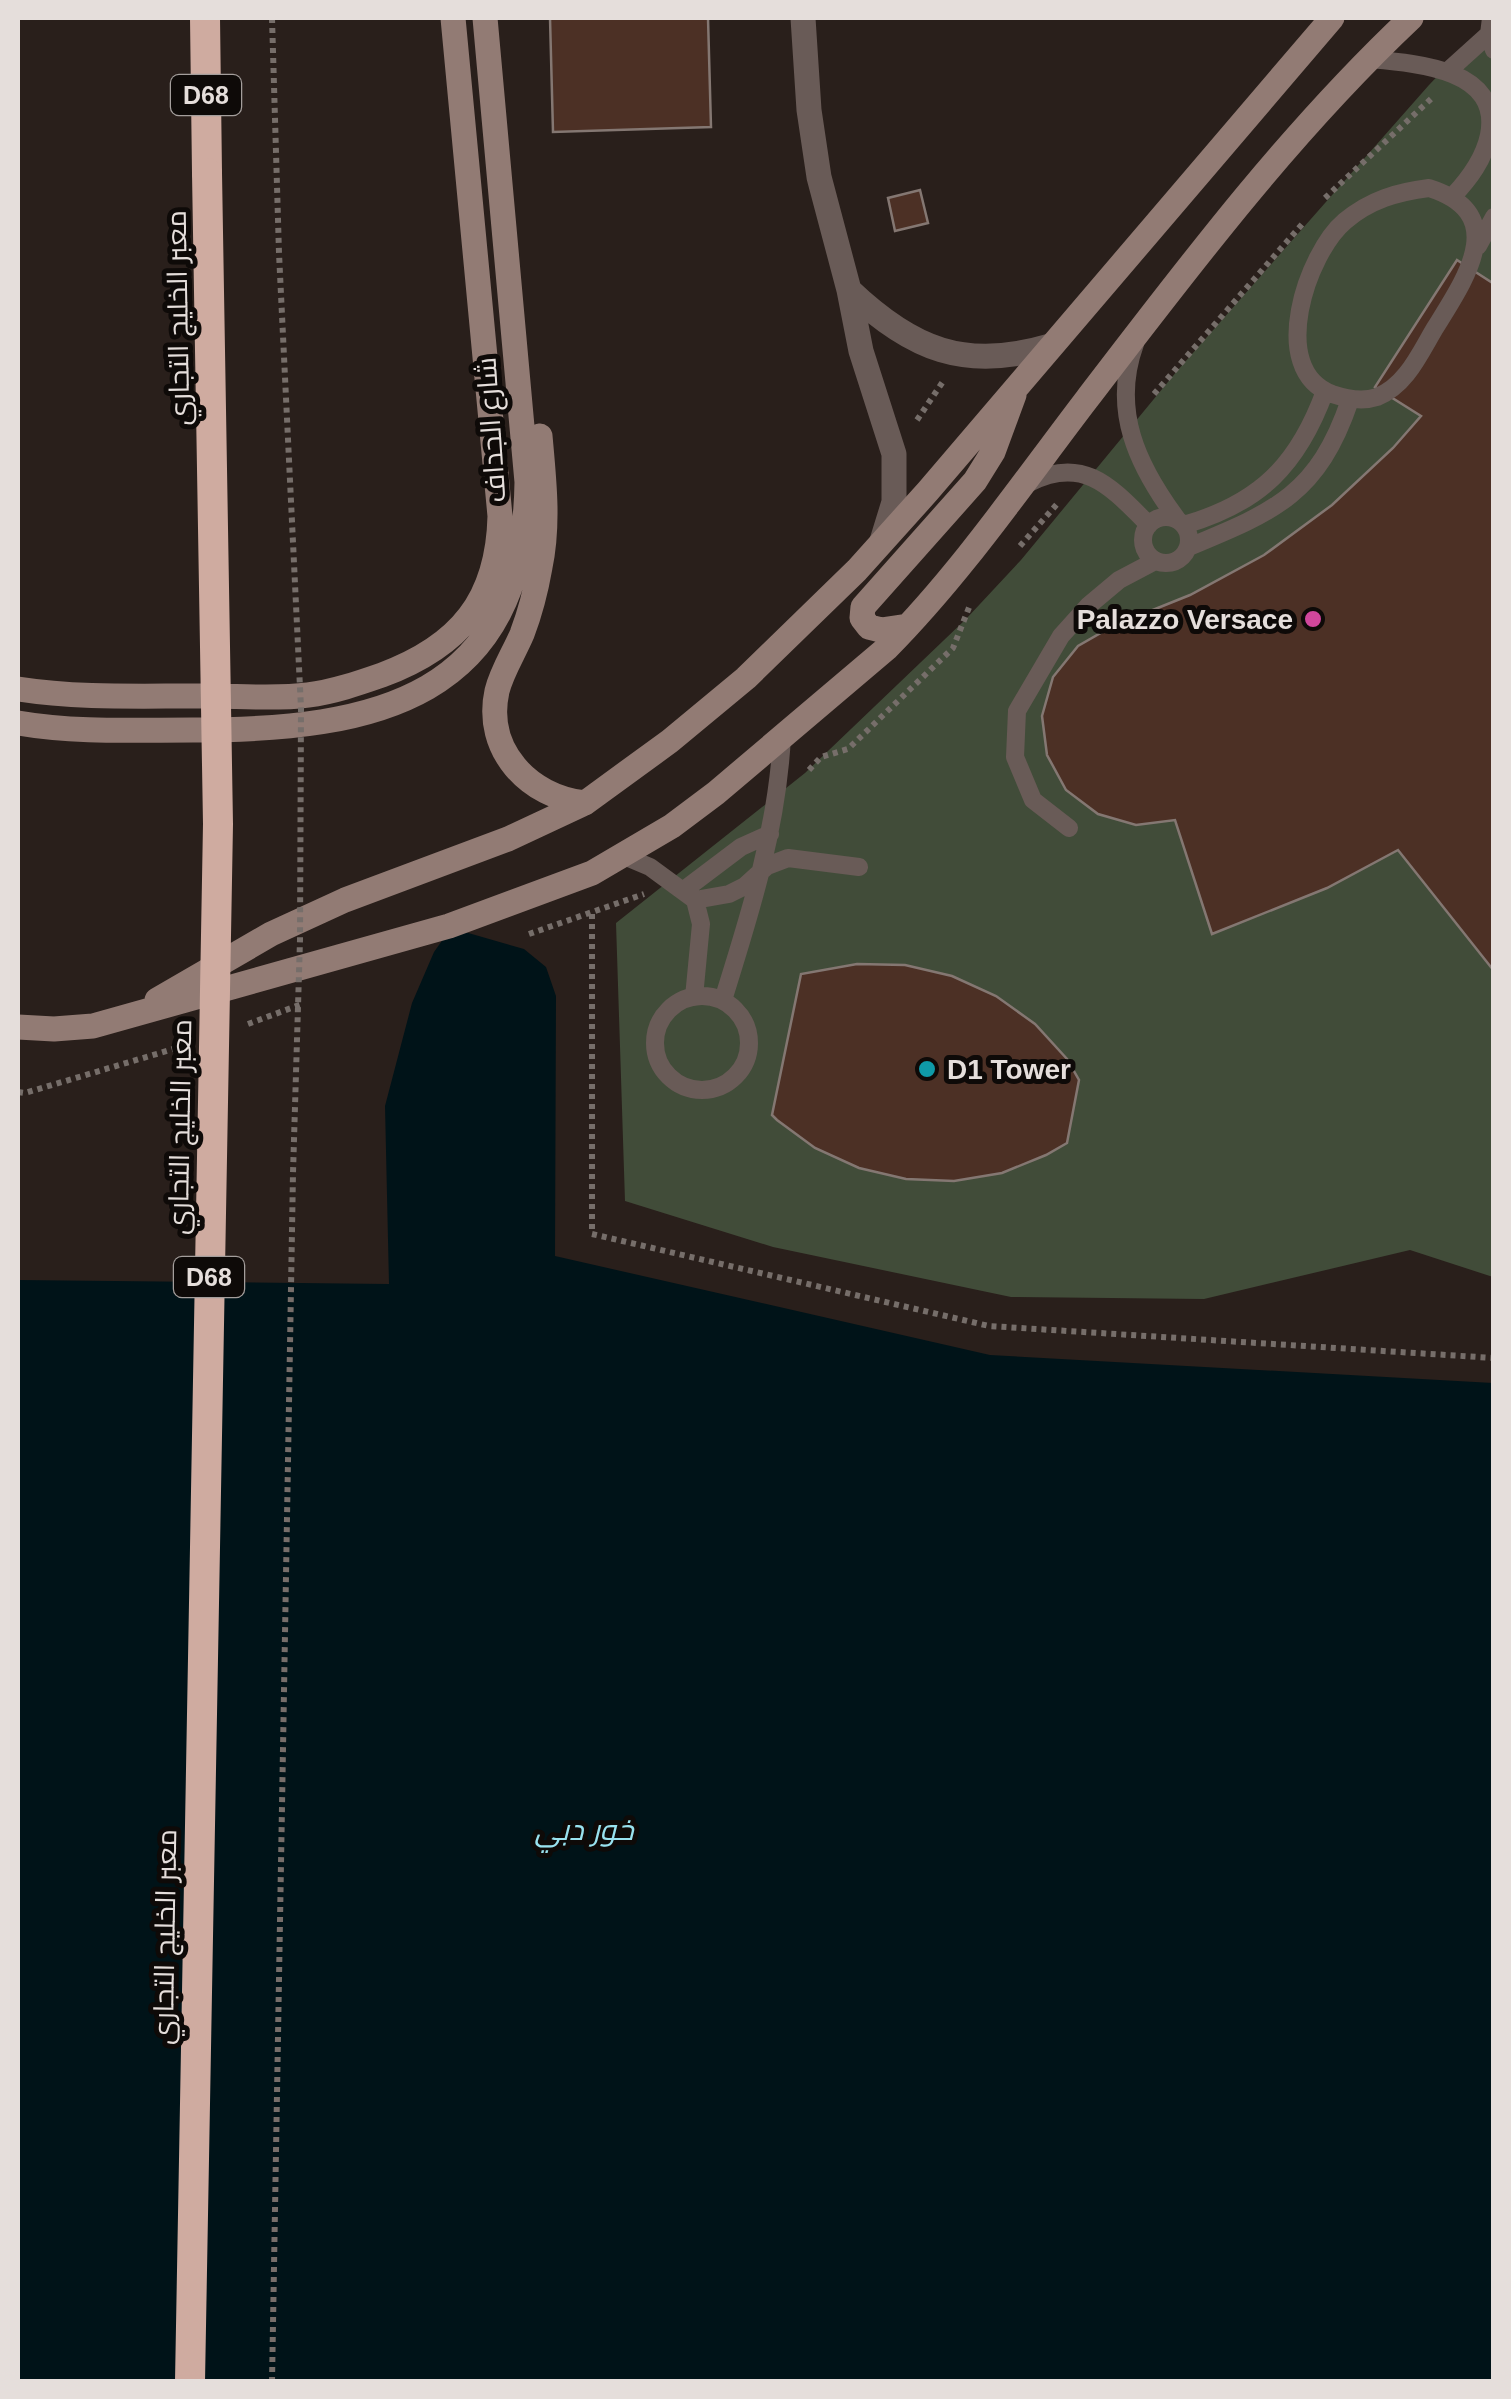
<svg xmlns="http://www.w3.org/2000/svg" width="1511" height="2399" font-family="Helvetica,Cairo,sans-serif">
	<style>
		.green { fill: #414c39 }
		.water { fill: #001318 }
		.building { fill: #4c3025; stroke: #847772; stroke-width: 2.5 }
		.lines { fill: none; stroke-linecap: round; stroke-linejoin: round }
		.path { stroke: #766e6a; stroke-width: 6; stroke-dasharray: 5 5; stroke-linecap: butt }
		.lane { stroke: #695b57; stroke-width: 18 }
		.street { stroke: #695b57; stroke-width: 25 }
		.secondary { stroke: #927b74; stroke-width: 25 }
		.highway { stroke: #cfaba0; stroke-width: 30 }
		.path-bridge { stroke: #766e6a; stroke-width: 6; stroke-dasharray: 5 5; stroke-linecap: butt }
		.highway-bridge { stroke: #cfaba0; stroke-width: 30 }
		.hotel-dot { fill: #d1479c; stroke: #0e0a08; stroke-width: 4 }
		.culture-dot { fill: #0f9aa8; stroke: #0e0a08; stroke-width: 4 }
		.labels { text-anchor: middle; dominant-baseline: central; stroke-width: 10; stroke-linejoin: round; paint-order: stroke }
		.shield { fill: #0e0a08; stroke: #a49e9c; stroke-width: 2.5 }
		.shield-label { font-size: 25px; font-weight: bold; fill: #e5dedb }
		.street-label { font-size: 28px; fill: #e5dedb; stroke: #0e0a08 }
		.poi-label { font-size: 28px; font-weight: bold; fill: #e5dedb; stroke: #0e0a08; text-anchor: end }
		.water-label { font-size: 30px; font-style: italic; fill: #99e2ef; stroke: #0e0a08 }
	</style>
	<rect width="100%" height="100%" fill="#291f1b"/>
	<path class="green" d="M1493 18V1277L1410 1250 1204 1299 1011 1297 773 1247 625 1201 616 923 805 773 966 619 1021 560 1177 371 1429 85Z"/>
	<path class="water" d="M451 928 524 949 546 967 556 996 555 1256 990 1355 1493 1383V2381L18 2382V1280L389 1284 385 1106 412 1003 434 952Z"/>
	<path class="building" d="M550 18H708L711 127 553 132Z
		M920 190 928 223 895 231 888 198Z
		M1457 260 1494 284V971L1398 850 1327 888 1212 934 1175 820 1136 825 1098 814 1066 790 1047 755 1042 716 1053 677 1078 646 1113 626 1190 595 1264 555 1332 505 1393 448 1421 416 1375 387Z
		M857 964 905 965 952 976 996 996 1035 1024 1067 1059 1079 1080 1067 1143 1046 1155 1002 1173 954 1181 906 1179 859 1168 815 1148 777 1120 772 1115 801 974Z"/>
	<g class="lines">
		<path class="path" d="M272 18 279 253
			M1325 198 1433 97
			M1154 394 1304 222
			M917 420 944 380
			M1020 546 1058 503
			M809 770 821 757 848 749 953 648 970 605
			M592 914V1234L989 1326 1494 1358
			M529 934 644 894
			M248 1024 302 1004
			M18 1092 25 1093 180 1047"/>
		<path class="lane" d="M1491 18 1489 34 1494 50
			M1367 59C1414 63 1502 68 1489 135 1484 159 1470 178 1453 196
			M1448 71 1489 34
			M1429 188C1511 214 1466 278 1435 328 1420 353 1406 386 1377 397 1362 402 1347 399 1332 394 1267 370 1307 253 1345 221 1370 200 1397 192 1429 188Z
			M1478 246 1494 217
			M1135 344C1111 410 1137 465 1177 519
			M1029 483C1084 455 1111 487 1149 525
			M1143 540a23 23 0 1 1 46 0a23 23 0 1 1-46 0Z
			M1184 525C1260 503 1298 465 1325 391
			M1189 547C1276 511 1318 494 1350 400
			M1069 828 1033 800 1015 757 1017 711 1061 636 1088 606 1119 580 1155 561
			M624 856 650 867 695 900 701 924 694 997
			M684 890 741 847 770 834
			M695 900 729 894 745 886 767 866 788 858 859 867
			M655 1043a47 47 0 1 1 94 0a47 47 0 1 1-94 0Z
			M723 1000C750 914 778 826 782 735"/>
		<path class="street" d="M803 18 809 110 819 177 849 290 861 351 894 454V502L882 541
			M849 290C912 350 965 371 1050 346"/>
		<path class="secondary" d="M540 436C544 480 549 524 540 567 536 590 530 613 522 634 514 653 502 671 497 691 484 750 529 797 585 803
			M908 626 881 630 869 627 862 618 863 607 975 481 993 452 1014 395
			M18 689C76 698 134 696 193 696 231 695 271 700 308 695 333 692 359 683 382 675 460 646 498 600 500 516L453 18
			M18 723C76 733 134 730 193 730 376 730 524 699 527 482L485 18
			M157 1000 271 934 345 900 508 839 585 803 670 741 746 678 857 570 928 491 1332 18
			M18 1027 54 1029 93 1026 449 926 592 873 672 826 716 793 887 648C962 572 1022 484 1087 399 1188 267 1289 133 1411 18"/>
		<path class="highway" d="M205 18 207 173"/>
		<path class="path-bridge" d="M272 2382 293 1173 300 940 301 708 279 253"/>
		<path class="highway-bridge" d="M190 2382 218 824 207 173"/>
	</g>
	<circle class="hotel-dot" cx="1313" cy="619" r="10"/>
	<circle class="culture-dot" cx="927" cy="1069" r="10"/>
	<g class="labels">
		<g class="shield">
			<rect x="171" y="75" width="70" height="40" rx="8"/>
			<rect x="174" y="1257" width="70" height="40" rx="8"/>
		</g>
		<g class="shield-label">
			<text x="206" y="95">D68</text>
			<text x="209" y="1277">D68</text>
		</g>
		<g class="street-label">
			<text transform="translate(178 318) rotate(-91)">معبر الخليج التجاري</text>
			<text transform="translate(491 430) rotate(-94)">شارع الجداف</text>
			<text transform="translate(180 1127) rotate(-89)">معبر الخليج التجاري</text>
			<text transform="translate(165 1937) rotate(-89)">معبر الخليج التجاري</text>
		</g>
		<g class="poi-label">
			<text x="1293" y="619">Palazzo Versace</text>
			<text x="947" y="1069" text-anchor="start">D1 Tower</text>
		</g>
		<g class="water-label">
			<text x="584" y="1829">خور دبي</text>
		</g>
	</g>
	<rect width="1511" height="2399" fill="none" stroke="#e5dedb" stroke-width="40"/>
</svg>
